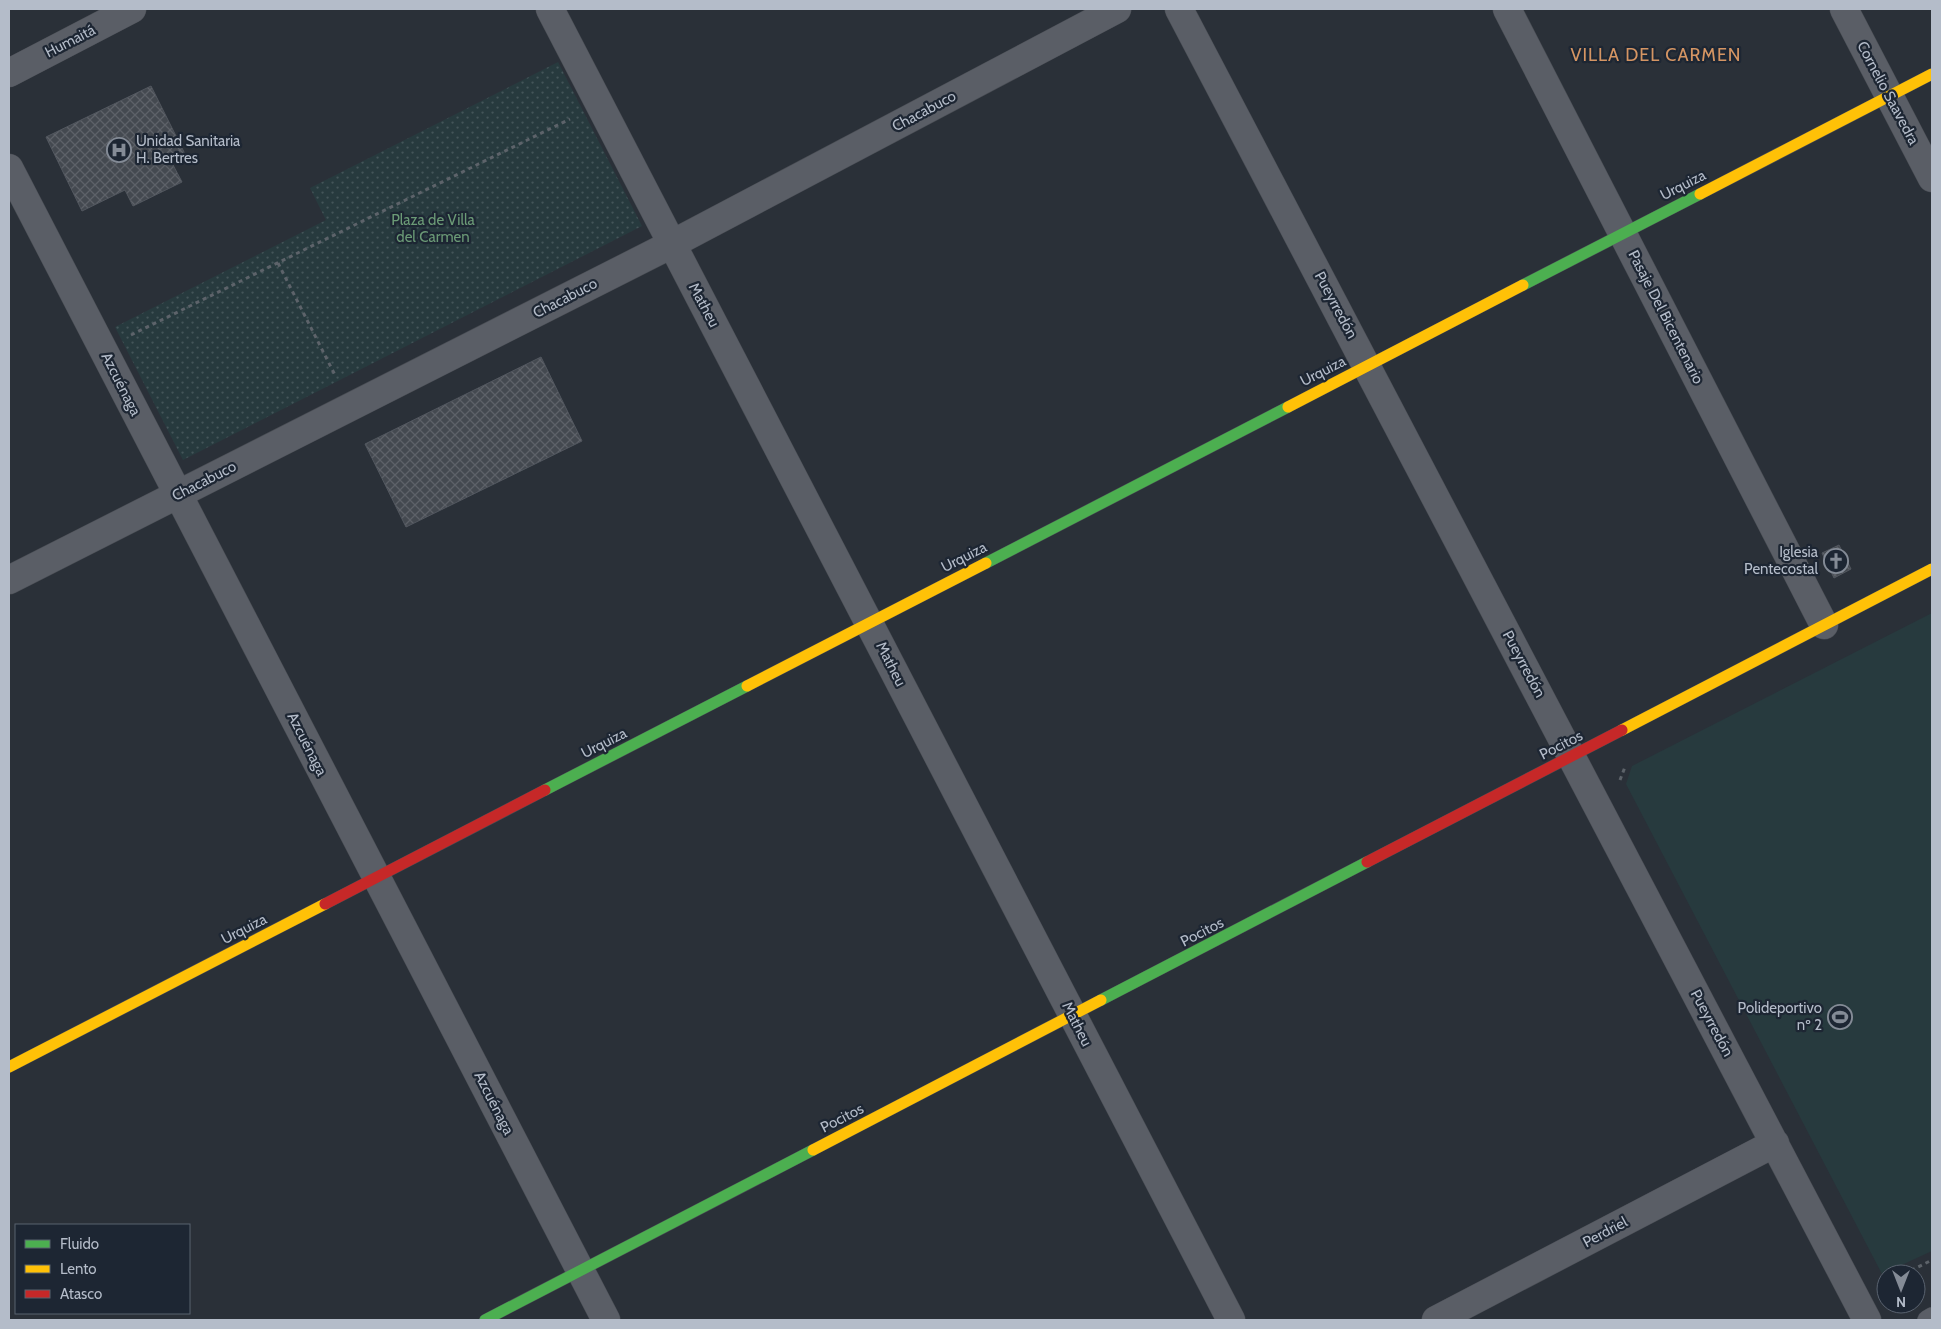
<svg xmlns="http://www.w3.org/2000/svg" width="1941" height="1329" font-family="Cabin,sans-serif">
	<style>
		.green { fill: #273a3e }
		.park { fill: url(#park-dots) }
		.building { fill: url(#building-cross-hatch); stroke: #52575f }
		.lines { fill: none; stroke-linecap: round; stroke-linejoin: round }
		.lane-casing { stroke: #484c53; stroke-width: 20 }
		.street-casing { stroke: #484c53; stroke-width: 29 }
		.fast-casing { stroke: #484c53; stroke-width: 12 }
		.slow-casing { stroke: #484c53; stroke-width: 12 }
		.jam-casing { stroke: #484c53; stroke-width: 12 }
		.path { stroke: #5d636a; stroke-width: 3; stroke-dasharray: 4 4; stroke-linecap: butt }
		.lane { stroke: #5a5e66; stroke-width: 19 }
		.street { stroke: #5a5e66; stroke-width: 28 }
		.fast { stroke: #4caf50; stroke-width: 11 }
		.slow { stroke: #ffc107; stroke-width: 11 }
		.jam { stroke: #c62828; stroke-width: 11 }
		.labels { text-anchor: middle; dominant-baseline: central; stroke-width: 4.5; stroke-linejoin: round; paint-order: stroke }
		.street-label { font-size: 15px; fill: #b4bcc9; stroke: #1d2633 }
		.poi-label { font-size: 15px; fill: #b4bcc9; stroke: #1d2633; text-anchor: end }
		.park-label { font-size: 15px; fill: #6b9a76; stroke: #1d2633 }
		.quarter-label { font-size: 18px; letter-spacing: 1px; fill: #d59563; stroke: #1d2633 }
	</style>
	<defs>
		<pattern id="park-dots" width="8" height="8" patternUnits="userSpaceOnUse" patternTransform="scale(1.25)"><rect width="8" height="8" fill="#273a3e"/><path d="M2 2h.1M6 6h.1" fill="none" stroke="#445559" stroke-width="1.8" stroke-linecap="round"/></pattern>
		<pattern id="building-cross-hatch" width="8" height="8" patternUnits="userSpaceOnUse" patternTransform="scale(1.25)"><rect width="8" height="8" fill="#444950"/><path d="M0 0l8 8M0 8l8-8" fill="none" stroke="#5d6168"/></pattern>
	</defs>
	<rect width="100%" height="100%" fill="#2a3038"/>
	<path class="green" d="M1932 613V1251L1882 1274 1626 784 1632 766Z"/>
	<path class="park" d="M558 62 642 226 183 460 115 327 326 220 310 188Z"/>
	<path class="building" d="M151 86 186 156 172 163 182 182 133 206 125 190 82 211 46 137Z
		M541 357 582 441 406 527 365 444Z
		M1839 545 1851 569 1834 578 1822 553Z"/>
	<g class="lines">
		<defs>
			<path id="lane" d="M1927 1320 1932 1317"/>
			<path id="street" d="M550 9 1231 1320
				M1179 9 1867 1320
				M1507 9 1824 625
				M1844 9 1932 178
				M9 73 132 9
				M9 168 606 1320
				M9 580 672 244 1117 9
				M1436 1320 1775 1143"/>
			<path id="fast" d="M1523 285 1700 194
				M986 563 1288 407
				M545 790 747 686
				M1101 1000 1367 862
				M485 1320 813 1150"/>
			<path id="slow" d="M1700 194 1932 74
				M1288 407 1523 285
				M747 686 986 563
				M1622 730 1932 569
				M9 1067 325 904
				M813 1150 1101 1000"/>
			<path id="jam" d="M1367 862 1622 730
				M325 904 545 790"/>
		</defs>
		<use href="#lane" class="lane-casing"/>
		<use href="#street" class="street-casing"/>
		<use href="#fast" class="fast-casing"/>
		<use href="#slow" class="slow-casing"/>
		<use href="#jam" class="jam-casing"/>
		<path class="path" d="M278 263 336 377
			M131 335 570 119
			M1620 780 1625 767
			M1904 1274 1932 1260"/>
		<use href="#lane" class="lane"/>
		<use href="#street" class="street"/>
		<use href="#fast" class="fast"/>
		<use href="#slow" class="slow"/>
		<use href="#jam" class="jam"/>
	</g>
	<defs>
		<symbol id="hospital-ring" viewBox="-11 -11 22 22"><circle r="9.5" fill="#1d2633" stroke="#848b96" stroke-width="1.5"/><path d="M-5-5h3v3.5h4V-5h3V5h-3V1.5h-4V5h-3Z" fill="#848b96"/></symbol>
		<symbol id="church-ring" viewBox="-11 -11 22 22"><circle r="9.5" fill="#1d2633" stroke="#848b96" stroke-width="1.5"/><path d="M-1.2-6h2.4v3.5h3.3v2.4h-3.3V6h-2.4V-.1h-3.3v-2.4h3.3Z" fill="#848b96"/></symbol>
		<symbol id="stadium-ring" viewBox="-11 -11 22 22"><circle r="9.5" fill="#1d2633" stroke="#848b96" stroke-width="1.5"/><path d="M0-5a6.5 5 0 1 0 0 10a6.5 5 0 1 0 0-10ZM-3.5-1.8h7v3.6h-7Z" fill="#848b96"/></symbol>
	</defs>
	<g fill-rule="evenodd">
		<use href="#hospital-ring" x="105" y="136" width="28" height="28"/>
		<use href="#church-ring" x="1822" y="547" width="28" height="28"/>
		<use href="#stadium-ring" x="1826" y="1003" width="28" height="28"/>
	</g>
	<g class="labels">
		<g class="street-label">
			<text transform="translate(70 41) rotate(-27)">Humaitá</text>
			<text transform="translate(1888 93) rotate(62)">Cornelio Saavedra</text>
			<text transform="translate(924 111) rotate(-28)">Chacabuco</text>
			<text transform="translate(1683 185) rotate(-27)">Urquiza</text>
			<text transform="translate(565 298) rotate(-27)">Chacabuco</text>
			<text transform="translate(704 305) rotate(62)">Matheu</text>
			<text transform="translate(1336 305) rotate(62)">Pueyrredón</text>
			<text transform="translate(1666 317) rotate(63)">Pasaje Del Bicentenario</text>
			<text transform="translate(1323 371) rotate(-27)">Urquiza</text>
			<text transform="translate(121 384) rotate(63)">Azcuénaga</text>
			<text transform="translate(204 481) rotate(-27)">Chacabuco</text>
			<text transform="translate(964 557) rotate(-27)">Urquiza</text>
			<text transform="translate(891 664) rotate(63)">Matheu</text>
			<text transform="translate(1524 664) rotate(62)">Pueyrredón</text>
			<text transform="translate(604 743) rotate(-27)">Urquiza</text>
			<text transform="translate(307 744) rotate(63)">Azcuénaga</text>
			<text transform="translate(1561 745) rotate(-27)">Pocitos</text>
			<text transform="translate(244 929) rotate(-27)">Urquiza</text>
			<text transform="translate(1202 932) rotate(-27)">Pocitos</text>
			<text transform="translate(1712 1023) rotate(62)">Pueyrredón</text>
			<text transform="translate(1077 1024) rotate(63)">Matheu</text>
			<text transform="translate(494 1103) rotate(63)">Azcuénaga</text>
			<text transform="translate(842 1118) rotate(-27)">Pocitos</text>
			<text transform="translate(1605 1232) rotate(-28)">Perdriel</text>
		</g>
		<g class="poi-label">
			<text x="136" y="141" text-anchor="start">Unidad Sanitaria<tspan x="136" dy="17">H. Bertres</tspan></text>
			<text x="1818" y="552">Iglesia<tspan x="1818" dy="17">Pentecostal</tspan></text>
			<text x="1822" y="1008">Polideportivo<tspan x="1822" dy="17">nº 2</tspan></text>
		</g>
		<g class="park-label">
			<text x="433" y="220">Plaza de Villa<tspan x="433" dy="17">del Carmen</tspan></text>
		</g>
		<g class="quarter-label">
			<text x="1656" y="55">VILLA DEL CARMEN</text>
		</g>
	</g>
	<rect width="1941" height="1329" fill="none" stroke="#b4bcc9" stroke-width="20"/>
	<rect x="15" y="1224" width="175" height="90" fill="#1d2633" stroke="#59626f"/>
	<rect x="25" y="1240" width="25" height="8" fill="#4caf50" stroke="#59626f"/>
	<text x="60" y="1249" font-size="15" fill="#b4bcc9">Fluido</text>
	<rect x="25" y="1265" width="25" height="8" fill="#ffc107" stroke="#59626f"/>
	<text x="60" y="1274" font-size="15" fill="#b4bcc9">Lento</text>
	<rect x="25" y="1290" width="25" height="8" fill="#c62828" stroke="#59626f"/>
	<text x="60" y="1299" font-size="15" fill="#b4bcc9">Atasco</text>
	<g transform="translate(1901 1289) rotate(180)"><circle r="24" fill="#1d2633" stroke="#59626f"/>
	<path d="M0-4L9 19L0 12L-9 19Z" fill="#848b96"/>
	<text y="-8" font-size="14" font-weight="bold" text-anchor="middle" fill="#b4bcc9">N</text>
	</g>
</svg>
